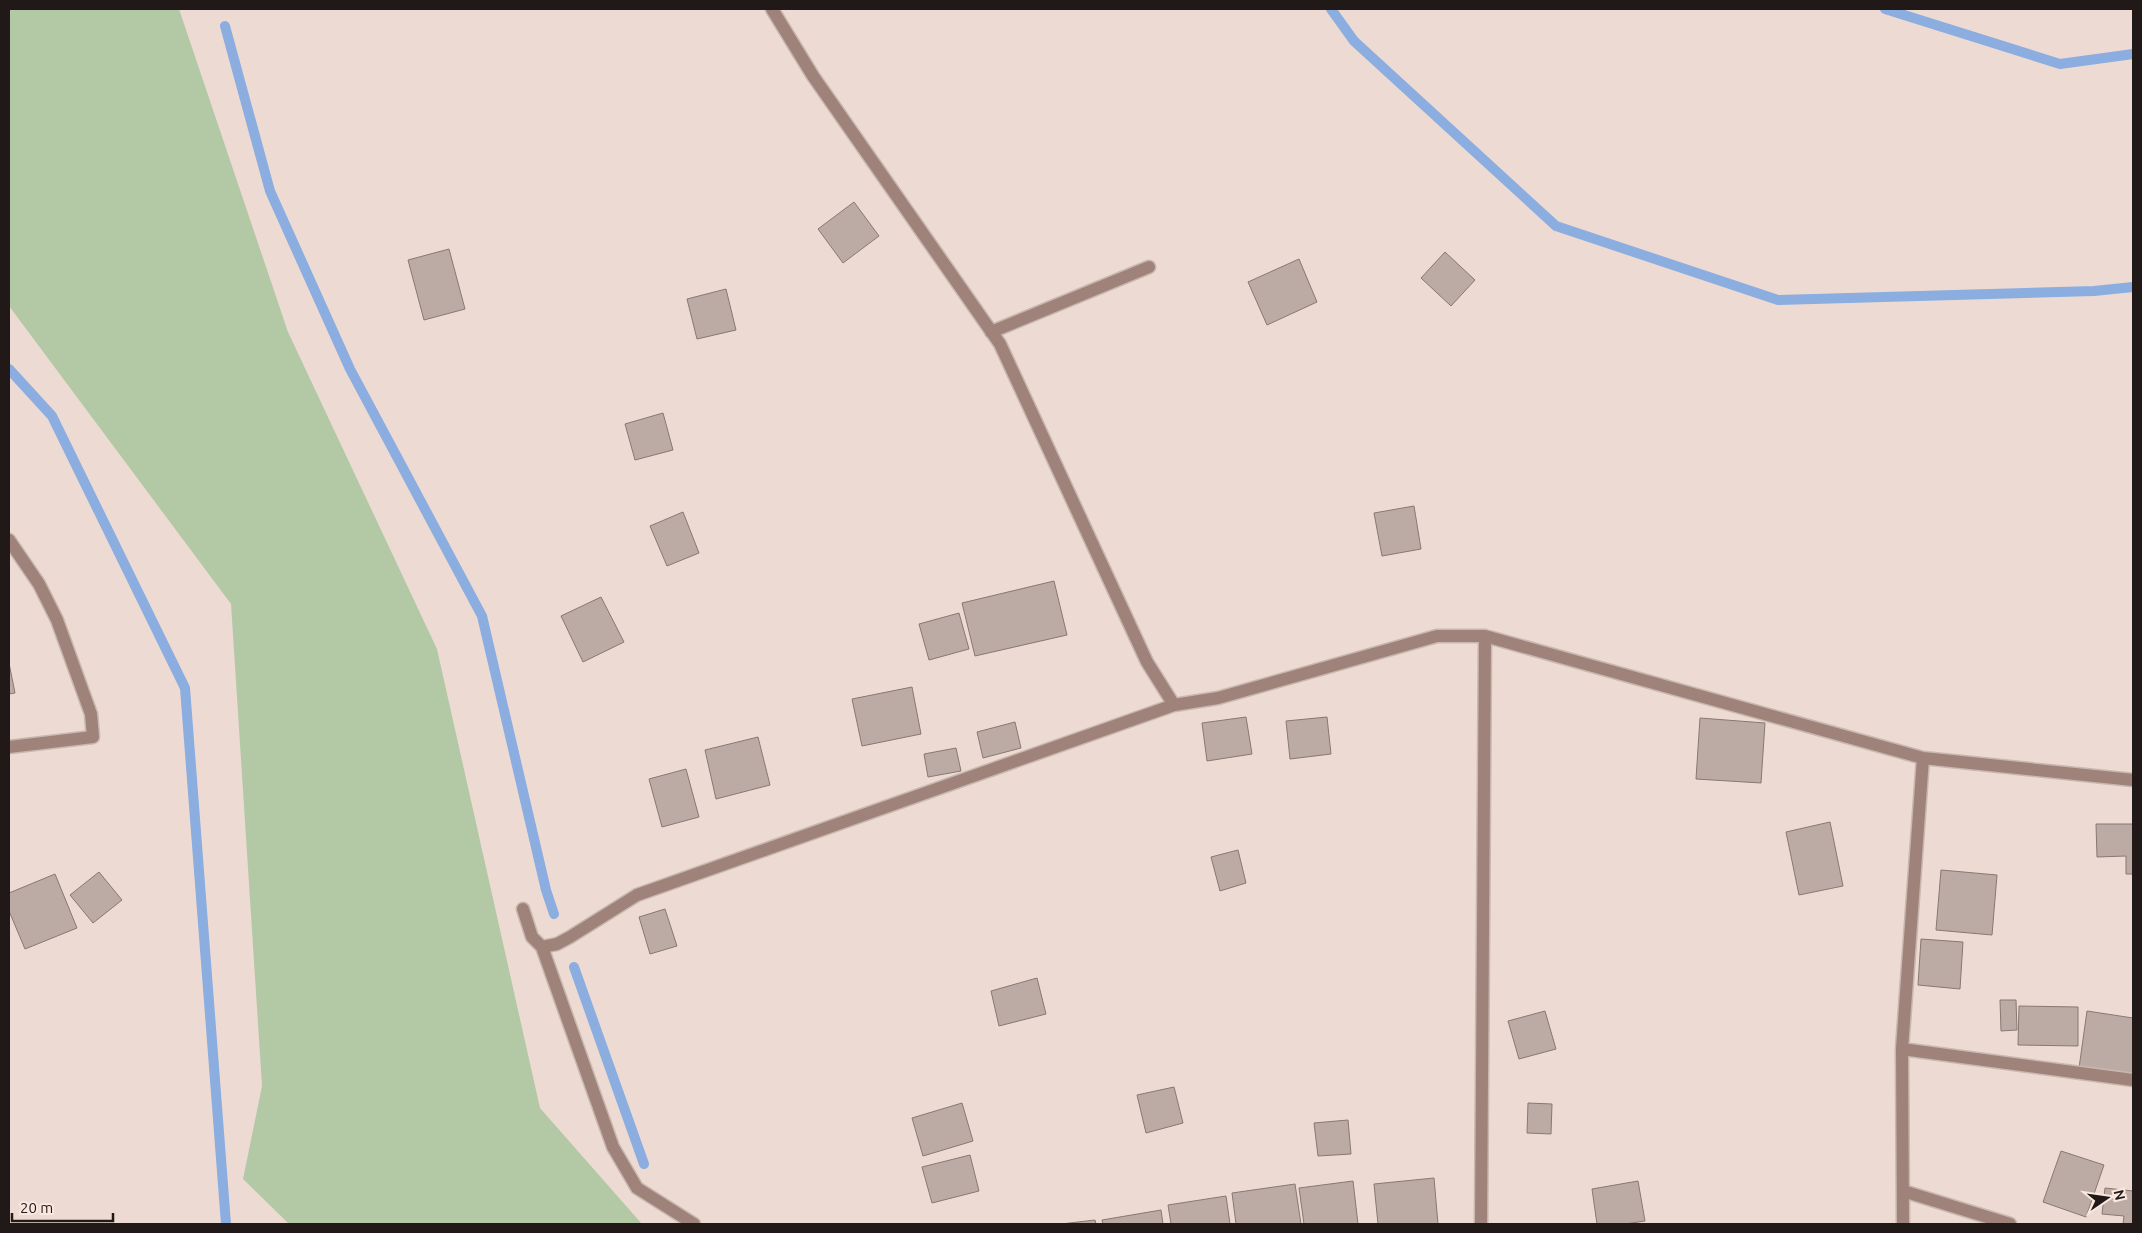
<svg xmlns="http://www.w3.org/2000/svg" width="2142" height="1233" font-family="Ubuntu,sans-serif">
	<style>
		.green { fill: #b3c9a5 }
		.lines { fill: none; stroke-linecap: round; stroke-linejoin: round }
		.stream { stroke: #8bade0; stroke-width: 10 }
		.building { fill: #bcaba4; stroke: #887871 }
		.street-casing { stroke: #c8b8b1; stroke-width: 15 }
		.street { stroke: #9f837a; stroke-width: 12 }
	</style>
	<rect width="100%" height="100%" fill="#eddbd3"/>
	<path class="green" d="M9 9H179L288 332 437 649 540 1108 642 1224H289L243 1179 262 1086 231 604 9 306Z"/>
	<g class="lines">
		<path class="stream" d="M1331 9 1354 41 1556 226 1778 300 2094 291 2133 287
			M1885 9 2060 64 2133 54
			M225 26 270 191 350 369 482 616 546 890 554 914
			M9 369 52 416 185 688 226 1224
			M574 967 644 1164"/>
	</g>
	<path class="building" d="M854 202 879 236 843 263 818 229Z
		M449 249 465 309 424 320 408 260Z
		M1445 252 1475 280 1451 306 1421 278Z
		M1299 259 1317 302 1267 325 1248 282Z
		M726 289 736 330 697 339 687 299Z
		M663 413 673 450 635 460 625 424Z
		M1414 506 1421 549 1382 556 1374 513Z
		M683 512 699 553 667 566 650 526Z
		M1054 581 1067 635 975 656 962 603Z
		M601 597 624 642 583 662 561 616Z
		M959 613 969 649 929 660 919 624Z
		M9 663 15 693 9 694Z
		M912 687 921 734 862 746 852 699Z
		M1246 717 1252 754 1207 761 1202 723Z
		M1327 717 1331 754 1290 759 1286 721Z
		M1700 718 1765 723 1761 783 1696 779Z
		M1015 722 1021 748 983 758 977 732Z
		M758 737 770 785 716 799 705 750Z
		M956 748 961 771 928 777 924 754Z
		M686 769 699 817 662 827 649 779Z
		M1830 822 1843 886 1799 895 1786 832Z
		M2096 824H2133V874H2126V856L2097 857Z
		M1238 850 1246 883 1220 891 1211 857Z
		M1941 870 1997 875 1992 935 1936 930Z
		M99 872 122 900 93 923 70 895Z
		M55 874 77 928 25 949 9 911V893Z
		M665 909 677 946 650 954 639 917Z
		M1921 939 1963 942 1960 989 1918 985Z
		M1037 978 1046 1014 999 1026 991 991Z
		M2000 1000H2016L2017 1030 2001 1031Z
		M2019 1006 2078 1007V1046L2018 1045Z
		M1545 1011 1556 1049 1519 1059 1508 1021Z
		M2087 1011 2133 1018V1076L2079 1068Z
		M1174 1087 1183 1123 1146 1133 1137 1095Z
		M962 1103 973 1141 923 1156 912 1118Z
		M1528 1103 1552 1104 1551 1134 1527 1133Z
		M1348 1120 1351 1154 1318 1156 1314 1123Z
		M2061 1151 2104 1165 2086 1217 2043 1202Z
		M970 1155 979 1191 932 1203 922 1167Z
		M1434 1178 1438 1224H1378L1374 1184Z
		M1353 1181 1358 1224H1304L1299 1188Z
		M1638 1181 1645 1221 1625 1224H1597L1592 1189Z
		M1295 1184 1301 1224H1236L1232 1193Z
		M2105 1188 2133 1191V1224H2123L2124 1216 2102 1214Z
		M1226 1196 1230 1224H1171L1168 1205Z
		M1161 1210 1163 1224H1103L1102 1220Z
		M1095 1220 1096 1224H1061Z"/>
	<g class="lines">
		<defs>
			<path id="street" d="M772 9 813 76 1000 344 1147 662 1174 705
				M991 332 1149 267
				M9 540 39 584 57 620 91 714 93 737 9 747
				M523 909 532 937 542 947 557 944 570 937 637 895 1174 705 1218 698 1437 636H1485L1923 758 2133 780
				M542 947 613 1147 637 1188 694 1224
				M1902 1049 2133 1080
				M1903 1191 2010 1224
				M1481 1224 1485 636
				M1903 1224 1902 1049 1923 758"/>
		</defs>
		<use href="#street" class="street-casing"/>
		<use href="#street" class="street"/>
	</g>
	<rect width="2142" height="1233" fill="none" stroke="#201917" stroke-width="20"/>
	<g transform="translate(2107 1198) rotate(77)" stroke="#fae8e0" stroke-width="4" paint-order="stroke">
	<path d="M0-4L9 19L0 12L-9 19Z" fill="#201917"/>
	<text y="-8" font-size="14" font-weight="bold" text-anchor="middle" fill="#201917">N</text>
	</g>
	<path d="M12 1213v8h101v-8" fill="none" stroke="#201917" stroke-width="2.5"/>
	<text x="20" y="1213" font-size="15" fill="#201917" stroke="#fae8e0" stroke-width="4" paint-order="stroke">20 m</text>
</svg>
